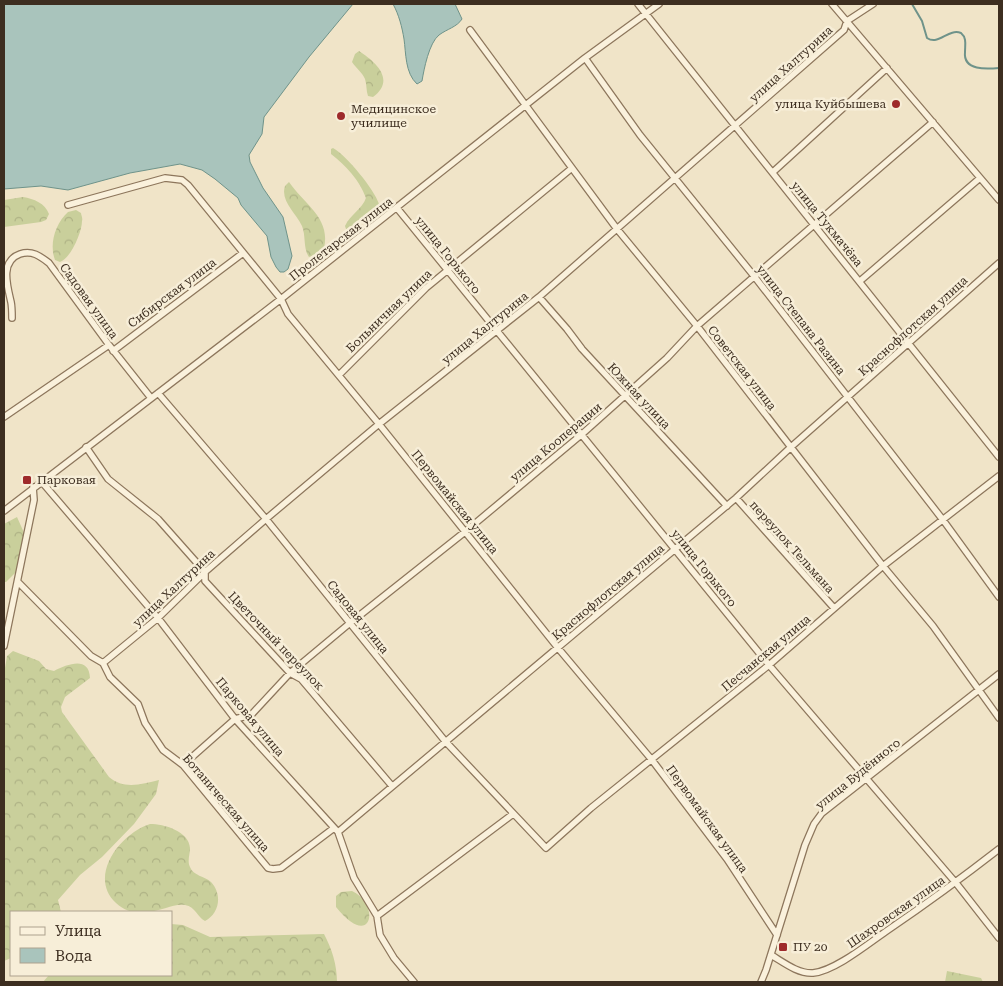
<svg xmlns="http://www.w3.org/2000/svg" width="1003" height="986" font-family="'Roboto Serif',serif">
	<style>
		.forest { fill: url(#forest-crowns) }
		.water { fill: #a9c4bc; stroke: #6f938a }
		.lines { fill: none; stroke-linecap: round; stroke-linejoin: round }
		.stream { stroke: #6f938a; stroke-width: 2 }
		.minor-casing { stroke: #8d765c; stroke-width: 8 }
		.minor { stroke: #faf1dc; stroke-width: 5.5 }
		.poi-dot { fill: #9e2a2b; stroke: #f7eed8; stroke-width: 2 }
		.labels { text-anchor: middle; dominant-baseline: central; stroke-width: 5; stroke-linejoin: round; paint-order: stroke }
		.street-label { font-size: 12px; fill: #3d2e20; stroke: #f7eed8 }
		.poi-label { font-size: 12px; fill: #3d2e20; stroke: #f7eed8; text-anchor: start }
	</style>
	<defs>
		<pattern id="forest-crowns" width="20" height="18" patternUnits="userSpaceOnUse" patternTransform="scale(1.25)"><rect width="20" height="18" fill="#c9cf9b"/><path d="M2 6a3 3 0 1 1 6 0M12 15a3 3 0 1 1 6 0" fill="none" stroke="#aeb285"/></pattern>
	</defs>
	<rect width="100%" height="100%" fill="#f0e4c8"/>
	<path class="forest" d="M359 51C376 62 396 80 373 97L368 96C366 91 367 85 365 79 362 72 356 68 352 62L355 54Z
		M333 148C347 156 374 189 379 204L377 211 349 232H347L345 226C350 215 362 209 366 198 359 179 346 166 331 154V149Z
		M289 182C304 204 331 218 324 248L317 254 309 257C303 249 306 235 302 226 296 213 280 201 285 186Z
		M23 197C34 199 45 203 49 214L46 220 41 222 4 227V200Z
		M76 210 81 213C81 215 83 218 82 221 82 232 71 258 60 262L55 260C49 244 55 224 68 212Z
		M17 517 25 535 17 571 6 582H4V524Z
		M13 651 39 661 46 669 54 671C68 664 89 656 90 678L65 697 61 707 62 712 109 777C124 790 142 784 159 780L156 794 134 824 102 857 80 875 58 900 61 912H11V958L4 961V674L7 656Z
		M150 824C164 824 189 831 190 848 190 855 187 861 190 867 193 876 205 876 211 882 223 895 219 914 205 921 197 917 196 907 185 905 179 904 172 906 166 908 148 913 131 917 116 903 87 876 121 833 150 824Z
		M352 891C381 904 372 952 336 907V896L341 892Z
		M171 924 183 925 210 937 324 934C332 949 337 965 337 982H43L49 975H171Z
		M947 971 981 978 983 982H945Z"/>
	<path class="water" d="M4 4H353L309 57 264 117 262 134 249 155 250 162 263 188 283 217 292 256 288 269 284 272H280L276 267 271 257 267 236 241 205 238 198 215 179 202 170 180 164 130 173 68 190 41 186 4 189Z
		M393 4H455L462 19C457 27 447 29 439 35 429 43 424 69 422 81L417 84C405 73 406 53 404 39 402 27 399 15 393 4Z"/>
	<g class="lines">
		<path class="stream" d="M912 4 922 21 927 38C939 46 948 28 961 33 967 38 965 45 965 52 963 71 987 69 999 68"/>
		<defs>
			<path id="minor" d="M638 4 999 457
				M832 4 999 200
				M470 30 617 229 697 326 883 566 933 626 999 718
				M585 58 640 135 754 276 943 520 999 597
				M773 172 887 68
				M68 205 165 178 182 180 188 185 281 299 288 314 379 424 558 648 652 760 727 859 777 935
				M397 208 769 665 956 883 999 938
				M860 281 980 178
				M539 297 567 329 582 349 727 506
				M12 318C12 313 12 307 11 302 7 285 0 261 20 254 32 250 40 256 49 263L109 345 151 398
				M113 351 243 253
				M339 375 426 288 572 168
				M158 393 266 519 445 741 546 848 591 808 769 665 883 566 999 476
				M4 417 109 345
				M86 447 108 479 158 519 205 572V581L290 673 301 679 392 786
				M41 481 158 618 235 719 338 832 354 878 377 916 380 935 394 958 414 982
				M736 498 834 608
				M4 511 281 299 585 58 659 4
				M18 582 91 656 103 663 110 677 138 704 145 723 163 750 183 765 268 868 273 869 281 868 334 828
				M4 646 34 500 33 487
				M103 663 158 618 205 572 266 519 379 424 539 297 844 30 847 21 873 4
				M183 765 235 719 251 715 290 673 350 623 466 531 581 435 667 358 697 326 933 122
				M338 832 736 498 791 447 999 263
				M377 916 513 814
				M771 955C783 962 798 974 813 973 835 971 869 943 888 930 926 904 963 877 999 849
				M761 982 766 970 805 845 814 824 822 813 999 674"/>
		</defs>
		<use href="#minor" class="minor-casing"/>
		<use href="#minor" class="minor"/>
	</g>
	<g class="poi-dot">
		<circle cx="896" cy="104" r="5"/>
		<circle cx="341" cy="116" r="5"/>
		<rect x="22" y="475" width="10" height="10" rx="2.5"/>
		<rect x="778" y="942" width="10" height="10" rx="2.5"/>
	</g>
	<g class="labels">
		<g class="street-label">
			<text transform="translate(791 64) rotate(-42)">улица Халтурина</text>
			<text transform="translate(827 224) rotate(51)">улица Тукмачёва</text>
			<text transform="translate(341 239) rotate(-38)">Пролетарская улица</text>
			<text transform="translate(448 255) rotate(51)">улица Горького</text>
			<text transform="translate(172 293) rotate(-37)">Сибирская улица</text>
			<text transform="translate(89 301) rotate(54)">Садовая улица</text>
			<text transform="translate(389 311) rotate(-44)">Больничная улица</text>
			<text transform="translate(801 320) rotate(52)">улица Степана Разина</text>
			<text transform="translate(913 326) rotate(-42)">Краснофлотская улица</text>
			<text transform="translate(485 328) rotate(-39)">улица Халтурина</text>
			<text transform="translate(742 368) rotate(52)">Советская улица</text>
			<text transform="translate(639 396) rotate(47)">Южная улица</text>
			<text transform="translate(556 442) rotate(-40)">улица Кооперации</text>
			<text transform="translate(455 502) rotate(51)">Первомайская улица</text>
			<text transform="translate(792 547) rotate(48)">переулок Тельмана</text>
			<text transform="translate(704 568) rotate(51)">улица Горького</text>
			<text transform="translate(174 588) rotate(-43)">улица Халтурина</text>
			<text transform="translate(608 592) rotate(-40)">Краснофлотская улица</text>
			<text transform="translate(358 617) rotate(51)">Садовая улица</text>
			<text transform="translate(276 641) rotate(46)">Цветочный переулок</text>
			<text transform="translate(766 653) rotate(-40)">Песчанская улица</text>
			<text transform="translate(250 717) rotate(50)">Парковая улица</text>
			<text transform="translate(858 774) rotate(-39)">улица Будённого</text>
			<text transform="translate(226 803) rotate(49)">Ботаническая улица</text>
			<text transform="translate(707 819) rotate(54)">Первомайская улица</text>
			<text transform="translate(896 912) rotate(-35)">Шахровская улица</text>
		</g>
		<g class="poi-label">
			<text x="886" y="104" text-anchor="end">улица Куйбышева</text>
			<text x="351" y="109">Медицинское<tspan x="351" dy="14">училище</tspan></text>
			<text x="37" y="480">Парковая</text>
			<text x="793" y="947">ПУ 20</text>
		</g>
	</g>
	<rect width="1003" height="986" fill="none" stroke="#3d2e20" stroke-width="10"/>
	<rect x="10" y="911" width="162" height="65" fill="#f7eed8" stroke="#ada18e"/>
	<rect x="20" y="927" width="25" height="8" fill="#faf1dc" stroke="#ada18e"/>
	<text x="55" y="936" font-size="15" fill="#3d2e20">Улица</text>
	<rect x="20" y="948" width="25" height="15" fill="#a9c4bc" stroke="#ada18e"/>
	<text x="55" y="961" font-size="15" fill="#3d2e20">Вода</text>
</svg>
